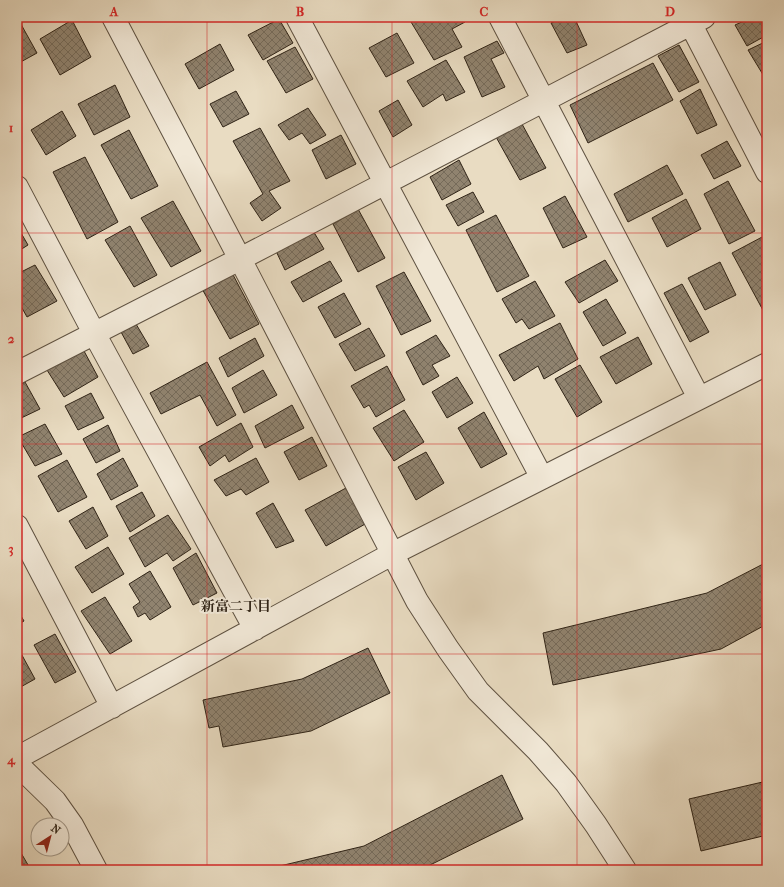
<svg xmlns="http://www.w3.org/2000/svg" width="784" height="887" font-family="'IM FELL French Canon','Noto Serif JP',serif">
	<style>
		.building { fill: url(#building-cross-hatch); stroke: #2f2316 }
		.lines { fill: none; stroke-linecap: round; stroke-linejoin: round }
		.minor-casing { stroke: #5e5141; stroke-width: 24 }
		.minor { stroke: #f1e8d7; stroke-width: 22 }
		.grid { fill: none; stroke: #d62828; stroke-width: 1; stroke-opacity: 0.55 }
		.labels { text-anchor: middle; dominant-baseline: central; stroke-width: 4; stroke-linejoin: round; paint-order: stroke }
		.neighbourhood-label { font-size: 14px; font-weight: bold; fill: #2f2316; stroke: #f1e8d7 }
		.neatline { fill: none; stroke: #d62828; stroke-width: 1.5 }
		.grid-label { font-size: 13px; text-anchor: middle; font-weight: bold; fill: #d62828 }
	</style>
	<defs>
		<pattern id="building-cross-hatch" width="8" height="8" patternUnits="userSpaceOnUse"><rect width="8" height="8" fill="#90836f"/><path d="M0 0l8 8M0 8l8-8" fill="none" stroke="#766b5a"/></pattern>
	</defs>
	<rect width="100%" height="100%" fill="#e9dcc2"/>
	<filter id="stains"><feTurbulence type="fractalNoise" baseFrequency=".005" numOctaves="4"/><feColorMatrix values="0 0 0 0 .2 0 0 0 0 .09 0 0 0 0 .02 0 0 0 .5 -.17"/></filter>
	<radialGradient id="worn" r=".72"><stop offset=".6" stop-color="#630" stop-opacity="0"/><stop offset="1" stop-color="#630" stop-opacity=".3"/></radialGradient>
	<path class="building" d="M17 17 37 53 17 64Z
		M408 17H462L465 22 452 29 462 47 434 60Z
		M563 17H574L587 45 567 53 551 23Z
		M742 17H767V35L747 46 735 25 744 21Z
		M279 19 293 43 263 60 248 35Z
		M72 20 91 57 60 75 40 39Z
		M397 33 414 63 386 77 369 48Z
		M497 41 504 53 491 59 505 87 482 97 464 57Z
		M767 41V77L765 78 748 50Z
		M220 44 234 70 199 89 185 64Z
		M679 45 699 82 679 92 658 56Z
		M295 47 313 79 286 93 267 61Z
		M446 60 465 92 446 101 443 94 423 107 407 81Z
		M653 63 673 100 588 143 570 105Z
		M115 85 130 117 94 135 78 104Z
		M700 89 717 125 697 134 680 101Z
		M236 91 249 114 223 127 210 104Z
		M398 100 412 125 393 137 379 111Z
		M308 108 326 135 310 144 302 133 289 140 278 125Z
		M62 111 76 136 46 155 31 130Z
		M522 124 546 168 520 180 496 137Z
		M260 128 290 181 269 191 281 208 262 221 250 203 263 194 233 141Z
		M129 130 158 186 131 199 101 145Z
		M341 135 356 164 326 179 312 150Z
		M727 141 741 166 714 179 701 155Z
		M85 157 118 222 87 239 53 172Z
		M459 160 471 184 442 200 430 177Z
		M667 165 683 194 628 222 614 194Z
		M728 181 755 231 729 244 704 194Z
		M473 192 484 212 458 226 446 205Z
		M565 196 587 237 563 248 543 208Z
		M686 199 701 229 667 247 652 218Z
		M173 201 201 251 171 267 141 218Z
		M358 209 385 258 358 272 333 224Z
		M496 215 529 276 497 292 466 230Z
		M17 226 28 245 17 252Z
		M130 226 157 275 134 287 105 240Z
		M312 229 324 249 285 270 275 249Z
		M764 236 767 242V313L765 314 732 253Z
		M605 260 618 281 579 303 565 282Z
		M330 261 342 281 303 302 291 282Z
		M720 262 736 295 705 310 688 278Z
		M35 265 57 301 27 317 17 299V274Z
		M231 271 259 324 230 339 201 287Z
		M404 272 431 321 401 335 376 286Z
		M535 281 555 316 529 329 522 319 516 323 502 299Z
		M682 284 709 332 690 342 664 293Z
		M344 293 361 324 335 338 318 307Z
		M606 299 626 333 603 346 583 312Z
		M560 323 578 359 544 379 538 366 514 381 499 355Z
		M136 324 149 346 133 354 121 332Z
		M369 328 385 356 355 371 339 344Z
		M436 335 450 356 432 365 439 376 423 385 406 352Z
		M638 337 652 364 616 384 600 357Z
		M255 338 264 356 228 377 219 358Z
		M84 351 98 377 64 397 47 370Z
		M207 362 236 415 217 426 200 395 161 414 150 393Z
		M580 365 602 402 577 417 555 379Z
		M387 366 405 400 376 417 369 405 364 408 351 386Z
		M263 370 277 395 244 413 232 388Z
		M457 377 473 403 447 418 432 392Z
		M25 382 40 409 17 420V386Z
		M91 393 104 418 78 430 65 406Z
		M292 405 304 428 265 448 255 426Z
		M404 410 424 442 394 461 373 428Z
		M484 412 507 454 481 468 458 428Z
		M241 423 253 447 229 462 225 455 210 466 199 447Z
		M45 424 62 454 35 466 18 437Z
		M108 425 120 451 96 463 83 439Z
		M312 437 327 466 299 480 284 452Z
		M426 452 444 483 416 500 398 467Z
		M123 458 138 486 111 500 97 474Z
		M256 458 269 482 246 495 241 489 226 496 214 480Z
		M67 460 87 497 58 512 38 476Z
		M346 488 367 523 326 546 305 510Z
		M142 492 155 516 130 532 116 506Z
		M273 503 294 541 276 548 256 513Z
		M93 507 108 536 86 549 69 521Z
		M168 515 191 549 173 561 167 553 145 567 129 538Z
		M108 547 124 574 92 593 75 567Z
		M196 553 217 593 193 605 173 568Z
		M767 562V624L721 649 553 685 543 633 707 593Z
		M150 571 171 607 150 620 145 613 138 617 133 607 140 602 129 584Z
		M105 597 132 641 110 654 81 611Z
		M17 609 24 621 17 625Z
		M55 634 76 672 55 683 34 645Z
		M17 646 35 679 17 689Z
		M368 648 390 693 311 731 223 747 219 726 209 728 203 700 302 679Z
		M502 775 523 819 420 870H263L364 846Z
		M767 781V835L701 851 689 799Z
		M17 846 31 870H17Z"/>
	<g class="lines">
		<defs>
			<path id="minor" d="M113 17 240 259 417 601 448 649 478 691 538 751 566 783 596 825 625 870
				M297 17 542 478
				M500 17 699 398
				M687 17 767 172
				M17 187 94 333 255 629
				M17 373 240 259 704 17
				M17 526 112 707
				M17 758 392 554 767 364
				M17 764 55 801 72 825 96 870"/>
		</defs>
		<use href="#minor" class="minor-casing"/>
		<use href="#minor" class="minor"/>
	</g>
	<path class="grid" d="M207 17V870M392 17V870M577 17V870M17 233H767M17 444H767M17 654H767"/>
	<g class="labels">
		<g class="neighbourhood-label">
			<text x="236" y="606">新富二丁目</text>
		</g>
	</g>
	<rect width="784" height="887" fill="none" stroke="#e9dcc2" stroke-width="44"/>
	<g transform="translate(50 837) rotate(36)"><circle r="19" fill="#f1e8d7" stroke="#a3998a"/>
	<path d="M0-3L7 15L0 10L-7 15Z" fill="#8f2418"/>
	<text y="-6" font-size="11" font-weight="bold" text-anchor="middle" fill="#2f2316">N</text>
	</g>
	<rect x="22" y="22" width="740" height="843" class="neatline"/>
	<g class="grid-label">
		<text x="114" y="16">A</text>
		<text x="300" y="16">B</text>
		<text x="484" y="16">C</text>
		<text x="670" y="16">D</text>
		<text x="11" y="132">1</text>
		<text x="11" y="343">2</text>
		<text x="11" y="553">3</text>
		<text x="11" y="764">4</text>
	</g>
	<rect width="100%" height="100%" filter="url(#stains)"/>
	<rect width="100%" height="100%" fill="url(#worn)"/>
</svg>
